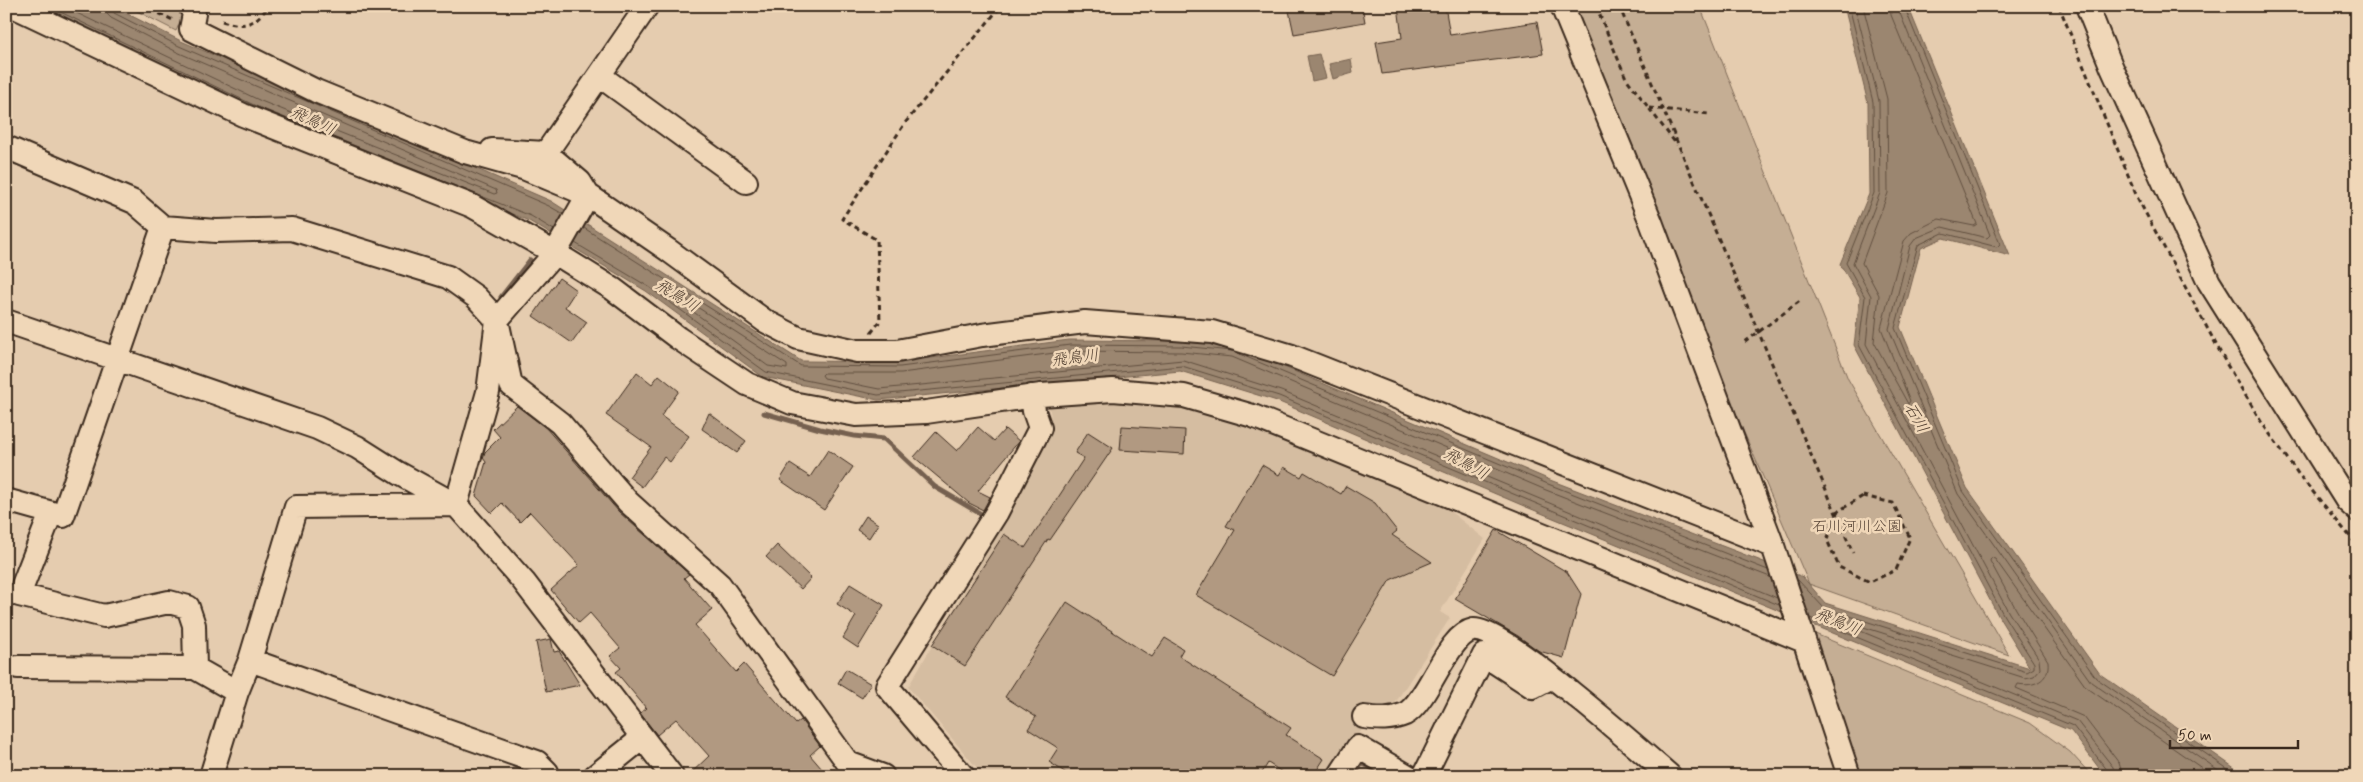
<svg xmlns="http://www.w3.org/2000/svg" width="2363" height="782" font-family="Mynerve,'Klee One',sans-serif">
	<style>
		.built { fill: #d5bda1 }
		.green { fill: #c5ae94; stroke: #806c59 }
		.water { fill: #9b8670; stroke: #75614f }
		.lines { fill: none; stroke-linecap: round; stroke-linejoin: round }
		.shore { stroke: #614f3f; stroke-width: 1 }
		.stream { stroke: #75614f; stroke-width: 5 }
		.building { fill: #b19981; stroke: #3b2a1e }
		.minor-casing { stroke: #3b2a1e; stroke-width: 26 }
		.path { stroke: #3b2a1e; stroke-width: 3; stroke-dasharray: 5 4; stroke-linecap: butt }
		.minor { stroke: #f0d7b8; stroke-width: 22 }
		.labels { text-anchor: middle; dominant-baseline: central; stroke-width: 5; stroke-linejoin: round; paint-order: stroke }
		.park-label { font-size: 15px; fill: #574436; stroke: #f0d7b8 }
		.water-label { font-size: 16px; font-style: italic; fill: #534132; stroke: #f0d7b8 }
	</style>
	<rect width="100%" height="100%" fill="#e5ccaf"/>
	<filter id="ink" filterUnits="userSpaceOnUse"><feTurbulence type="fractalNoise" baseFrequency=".02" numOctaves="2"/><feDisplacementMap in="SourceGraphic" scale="10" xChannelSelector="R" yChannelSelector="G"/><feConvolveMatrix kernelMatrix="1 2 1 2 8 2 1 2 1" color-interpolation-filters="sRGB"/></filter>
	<g filter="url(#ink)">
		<path class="built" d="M1163 402 1243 425 1446 508 1485 539 1440 612 1450 618 1390 711 1377 706 1332 776H984L908 687 1006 520 1052 427 1049 403Z"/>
		<path class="green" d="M127 6H181L185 11 176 31Z
			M1561 6H1700L1848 379 2009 655 1809 584Z
			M1808 631 2030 723 2070 752 2092 776H1854Z"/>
		<path class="water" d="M36 6H112L181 41 551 201 801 361 900 362 1069 340 1182 341 1235 346 1550 480 1803 577 1825 603 2030 668 2000 619 1854 345 1860 297 1840 264 1869 194 1868 103 1844 6H1908L2010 256 1943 238 1921 248 1900 327 1967 488 2100 674 2246 776H2105L2071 731 1524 506 1277 401 1180 371 878 400 763 377 646 291 529 221 256 111Z
			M1319 54 1326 78 1312 81 1307 56Z
			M1351 59 1353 73 1333 79 1329 64Z"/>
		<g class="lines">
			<path class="shore" d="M48 6 258 107 531 216 554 230
				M62 6 261 101 494 194 497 193 496 190 177 52 111 18 106 13 105 6
				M111 6 114 13 179 46 549 206 563 214
				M1855 6 1879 101 1880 193 1853 263 1871 296 1866 344 2009 613 2039 659 2040 669 2034 676 2025 678 1854 624 1851 627 2077 721 2113 767 2115 776
				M1863 6 1887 99 1888 193 1862 263 1879 295 1874 342 1908 404 1910 401 1881 328 1904 241 1911 233 1939 219 1974 226 1977 224 1891 15 1890 6
				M1897 6 1990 235 1987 238 1942 227 1916 238 1910 246 1889 329 1958 494 2091 682 2227 776
				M1904 6 2000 244 1997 247 1943 233 1918 245 1895 328 1963 491 2096 678 2238 776
				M584 228 801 366 900 367 1070 345 1181 346 1232 351
				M575 243 649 287 766 372 878 395 1182 366 1279 396 1779 605
				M680 296 787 365V369L768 366 677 300V297Z
				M1237 353 1548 484 1768 570
				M1770 577 1546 490 1232 357 1181 352 1070 351 901 373H824L822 375 824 378 879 389 1183 360 1281 391 1777 598
				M1798 580 1824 608 2027 672 2034 668V663L2004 616 1859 345 1865 297 1846 263 1874 193 1873 102 1849 6
				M1810 618 2073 726 2108 771 2109 776
				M2123 776 2119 763 2084 717 2016 688 2018 684C2034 687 2050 681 2048 661L2016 609 1990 561 1991 558 1995 559 2086 687 2213 776"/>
			<path class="stream" d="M501 297 530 260
				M764 413 820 429 854 436 884 439 935 487 986 517
				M1354 776 1362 763 1375 770"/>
		</g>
		<path class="building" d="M1288 6H1362L1365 22 1294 34Z
			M1398 6H1445L1450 35 1537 22 1543 54 1382 74 1376 42 1402 38Z
			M559 278 576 290 565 307 587 322 572 343 533 316Z
			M637 372 652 384 659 375 679 391 661 416 689 436 670 462 664 457 642 487 629 477 651 447 606 415Z
			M517 406 546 428 619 512 689 574 684 578 712 610 695 625 736 672 744 664 796 724 801 720 820 746 810 755 828 776H688L709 756 676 719 657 735 640 713 646 708 616 672 621 668 610 656 620 648 590 613 579 623 551 590 579 565 530 512 520 522 502 503 492 513 476 496 486 462 483 458 485 452 500 437 493 429Z
			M709 413 746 441 737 453 702 429Z
			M1122 426 1185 430 1184 454 1120 450Z
			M978 427 994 441 1005 429 1019 441 978 491 990 497 983 510 969 503 914 457 936 432 957 451Z
			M1088 432 1113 448 1050 540 1048 539 965 666 932 645 1004 534 1025 548 1084 458 1075 453Z
			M828 450 853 467 824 510 780 480 790 464 810 477Z
			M1262 465 1279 475 1284 467 1301 477 1304 472 1341 494 1346 486 1375 503 1397 531 1392 535 1432 562 1390 580 1332 676 1196 595 1235 530 1226 526Z
			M866 516 878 524 869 538 857 530Z
			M1496 530 1567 572 1581 594 1564 658 1539 651 1518 636 1455 599Z
			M777 545 811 578 801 589 766 557Z
			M850 584 884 605 858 648 843 638 856 616 837 604Z
			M1067 602 1152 657 1165 638 1183 649 1179 656 1291 728 1286 735 1324 759 1313 776H1288L1268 763 1260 776H1071L1049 762 1058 748 1028 729 1036 717 1005 697Z
			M551 639 554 652 559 651 580 685 546 692 536 642Z
			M846 669 871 684 862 698 838 683Z"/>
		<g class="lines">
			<defs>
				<path id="minor" d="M13 6 243 115 472 206 555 253 613 289 678 338 747 384 792 403 856 415 926 412 1041 395 1113 390 1184 396 1253 416 1804 641
					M190 6 194 14 191 29 316 91 465 152 526 169 588 195 668 250 765 321 798 338 857 351H897L982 335 1085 322 1212 332 1292 356 1773 546
					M1562 6 1651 222 1773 546 1849 776
					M2087 6 2112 68 2209 282 2347 501 2357 510
					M600 76 746 182
					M6 147 134 202 163 227 216 231 292 229 448 277 476 297 497 320 511 385 560 423 628 502 720 585 848 763 883 776
					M546 153 647 6
					M6 321 317 428 357 447 398 473 456 505 524 582 672 776
					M6 500 63 516 163 227
					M456 505 488 392 497 320 555 253 588 195 580 182 546 153 492 150
					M51 513 19 595 104 616 169 602 188 607 194 625 195 668
					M250 660 537 762 547 772V776
					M18 667 195 668 237 692
					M1364 717C1378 719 1391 720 1405 714 1428 702 1447 635 1473 630 1501 626 1642 752 1670 776
					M211 776 237 692 250 660 296 507 453 505
					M595 776 641 739
					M963 776 887 686 997 512 1040 428 1034 411 1032 396
					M1339 776 1358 747 1408 776
					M1424 776 1484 655 1533 687 1552 677"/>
			</defs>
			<use href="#minor" class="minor-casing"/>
			<path class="path" d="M143 6 175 21
				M1596 6 1626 78 1677 145
				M1619 6 1853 553
				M2059 6 2137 197 2226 363 2262 423 2299 475 2357 545
				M222 21C246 28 253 25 269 6
				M1649 108 1709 114
				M871 333 880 321 877 240 842 219 905 123 1001 6
				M1745 342 1800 301
				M1863 496 1893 503 1910 538 1896 570 1870 582 1839 567 1827 540 1837 512Z"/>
			<use href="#minor" class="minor"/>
		</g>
	</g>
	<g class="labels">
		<g class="park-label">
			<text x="1857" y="527">石川河川公園</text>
		</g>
		<g class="water-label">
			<text transform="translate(313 121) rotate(25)">飛鳥川</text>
			<text transform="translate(677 296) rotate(32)">飛鳥川</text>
			<text transform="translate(1075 358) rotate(-7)">飛鳥川</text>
			<text transform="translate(1916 418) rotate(60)">石川</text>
			<text transform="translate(1466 464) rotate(29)">飛鳥川</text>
			<text transform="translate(1838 622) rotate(22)">飛鳥川</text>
		</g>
	</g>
	<rect width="2363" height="782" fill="none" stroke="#f0d7b8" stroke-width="25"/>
	<rect x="12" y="12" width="2338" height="757" fill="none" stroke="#3b2a1e" stroke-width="2" filter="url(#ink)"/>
	<path d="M2170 740v8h128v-8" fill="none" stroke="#3b2a1e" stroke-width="2.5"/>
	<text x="2178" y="740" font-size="15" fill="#3b2a1e" stroke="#f0d7b8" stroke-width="4" paint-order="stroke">50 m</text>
</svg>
